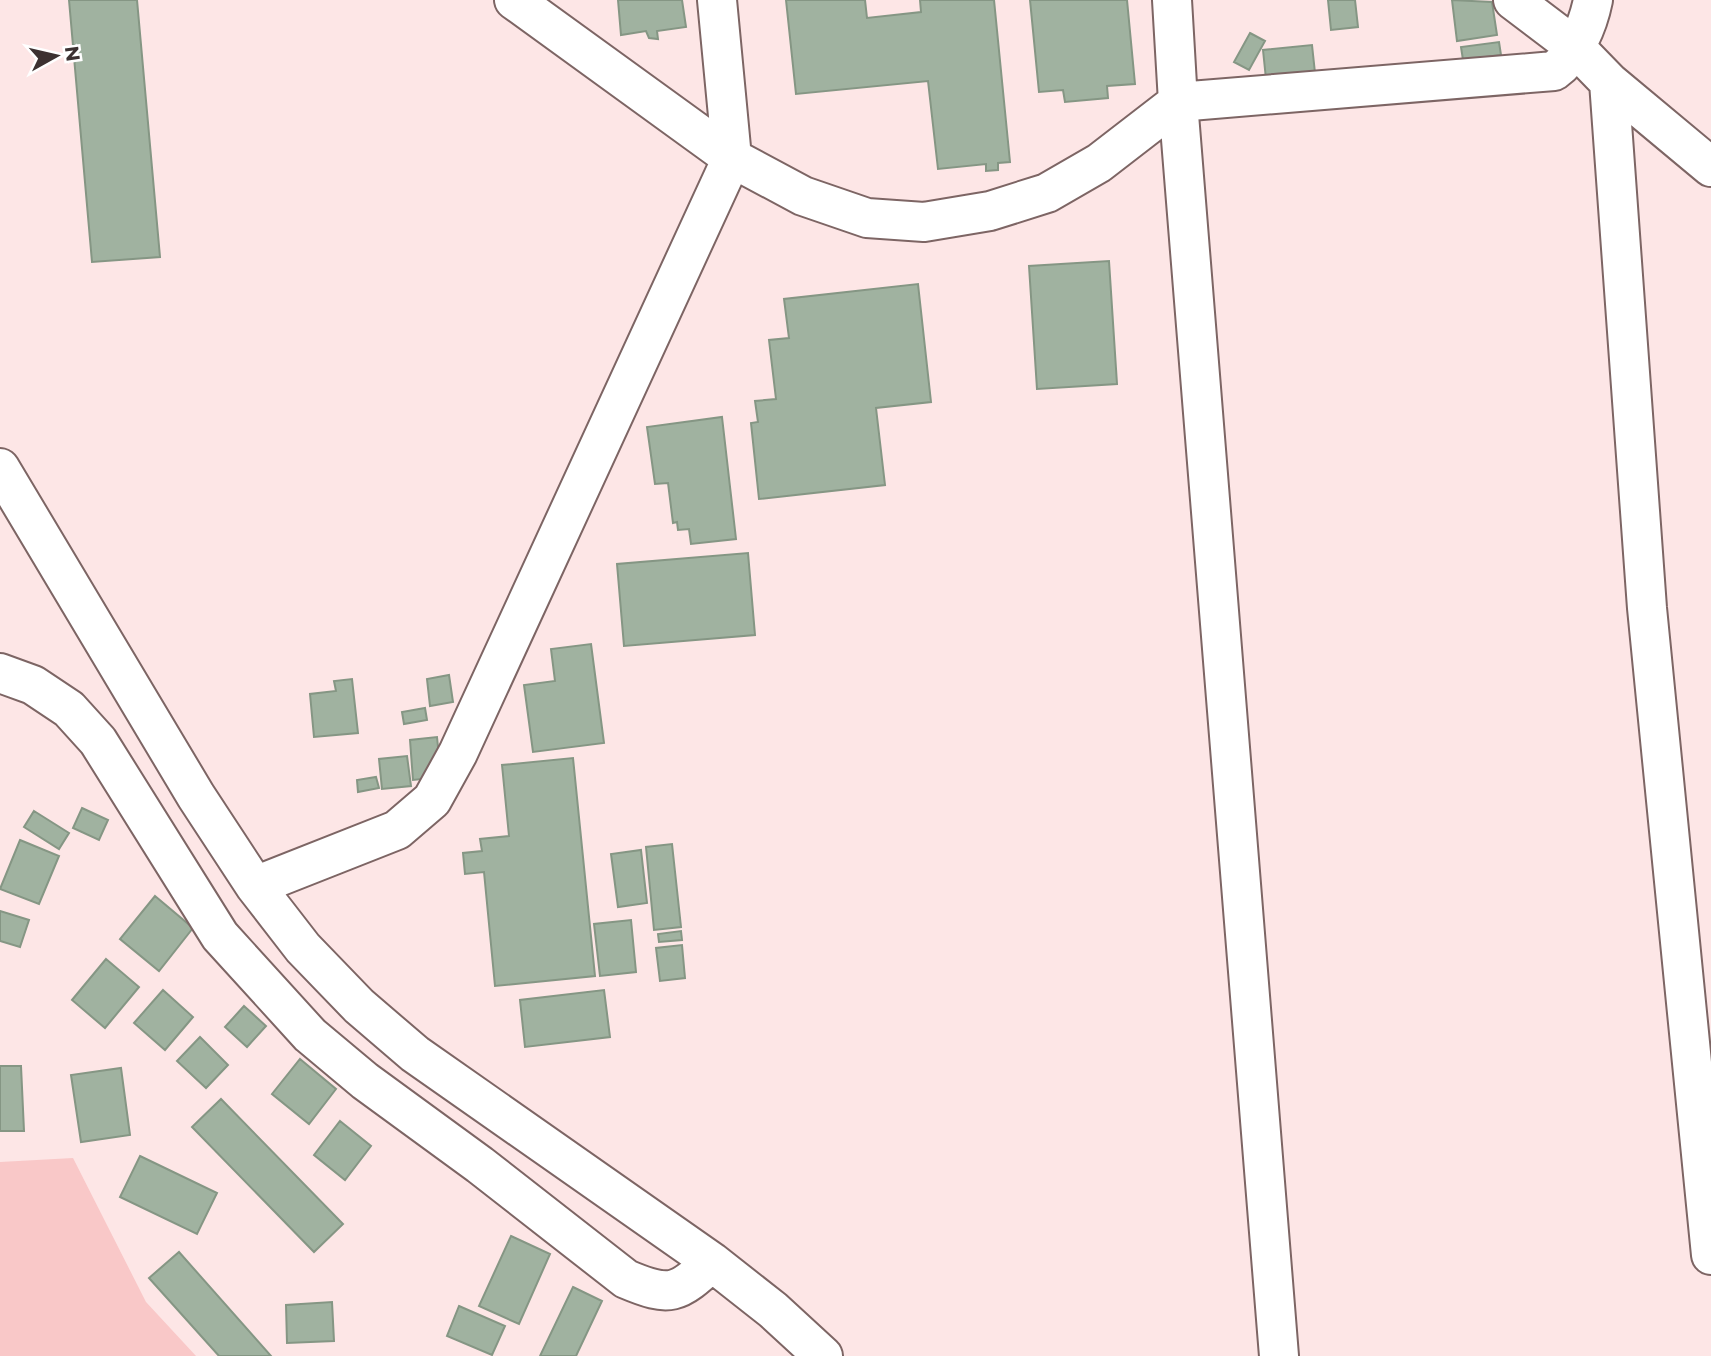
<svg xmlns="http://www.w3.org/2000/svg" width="1711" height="1356" font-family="Montserrat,sans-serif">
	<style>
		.green { fill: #f9c8c8 }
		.building { fill: #a0b2a0; stroke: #859684; stroke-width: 2 }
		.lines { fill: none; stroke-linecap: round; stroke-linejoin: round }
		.minor-casing { stroke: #7d6564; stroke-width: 42 }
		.minor { stroke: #fff; stroke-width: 38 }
	</style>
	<rect width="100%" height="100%" fill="#fde6e6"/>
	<path class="green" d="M73 1158 146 1302 196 1356H0V1162Z"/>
	<path class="building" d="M69 0H137L160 257 92 262Z
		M618 0H682L686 27 657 31 658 39 649 38 646 31 621 35Z
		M786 0H865L867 18 921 12 920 0H994L1010 162 998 163V170L986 171V164L938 169 928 81 796 94Z
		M1030 0H1127L1135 84 1107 86 1108 98 1065 102 1063 90 1039 92Z
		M1328 0H1355L1358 27 1331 30Z
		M1452 0 1492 2 1497 35 1457 41Z
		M1250 33 1265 41 1249 70 1234 62Z
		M1499 42 1501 55 1463 60 1461 47Z
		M1312 45 1315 73 1266 79 1263 50Z
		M1109 261 1117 384 1037 389 1029 266Z
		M918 284 931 402 876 408 885 485 759 499 751 423 758 422 755 401 776 399 769 340 789 338 784 299Z
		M722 417 736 539 691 544 689 529 678 530 677 522 673 523 668 483 655 484 647 427Z
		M748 553 755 635 624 646 617 564Z
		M591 644 604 743 533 752 524 685 555 681 551 649Z
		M449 675 453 702 430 706 427 679Z
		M352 679 358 733 314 737 310 694 336 691 334 681Z
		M425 708 427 720 404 724 402 712Z
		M437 737 441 777 413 780 410 740Z
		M407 756 411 786 382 789 379 759Z
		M573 758 595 976 495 986 484 872 465 874 463 853 482 851 480 839 509 836 502 765Z
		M376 777 379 788 358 792 357 780Z
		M82 808 108 820 99 840 73 828Z
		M34 811 69 833 59 849 24 827Z
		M20 840 59 856 39 904 0 889Z
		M672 844 681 927 654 930 646 847Z
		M641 850 647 903 618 907 611 854Z
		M155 896 193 928 159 971 120 939Z
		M0 911 29 920 20 947 0 941Z
		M631 920 636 972 600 976 594 924Z
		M681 931 682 940 659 942 658 934Z
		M682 945 685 978 660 981 656 948Z
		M106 959 139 987 105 1028 72 1000Z
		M163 990 193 1017 165 1050 134 1023Z
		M604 990 610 1037 525 1047 520 1000Z
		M244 1006 266 1026 247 1047 225 1027Z
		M200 1037 228 1065 206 1088 177 1061Z
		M300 1059 336 1089 309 1124 272 1094Z
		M0 1066H21L24 1131H0Z
		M121 1068 130 1135 81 1142 71 1075Z
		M221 1099 343 1224 314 1252 192 1127Z
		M340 1121 371 1146 345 1180 314 1155Z
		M140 1156 217 1193 197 1234 120 1197Z
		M511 1236 550 1254 519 1324 479 1306Z
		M179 1252 271 1356H219L149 1278Z
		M573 1287 602 1301 576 1356H540Z
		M332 1302 334 1341 287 1343 286 1305Z
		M459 1306 505 1326 492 1355 447 1336Z"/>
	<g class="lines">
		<defs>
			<path id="minor" d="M514 0 732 158 803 196 867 218 924 222 990 211 1047 193 1099 163 1178 102 1554 71C1575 56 1588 25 1593 0
				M1172 0 1178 102 1279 1356
				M1513 0 1575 47 1609 82 1711 167
				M1609 82 1647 608 1711 1255
				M0 468 196 796 255 886 303 948 359 1006 415 1054 712 1262 773 1310 823 1356
				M0 673 33 685 69 709 98 741 220 936 310 1035 365 1081 480 1165 626 1279C671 1298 677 1294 712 1262
				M255 886 397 830 432 800 458 753 732 158 717 0"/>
		</defs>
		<use href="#minor" class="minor-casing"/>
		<use href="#minor" class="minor"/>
	</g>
	<g transform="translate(56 56) rotate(82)" stroke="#ffffff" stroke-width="5" paint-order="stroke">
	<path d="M0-5L12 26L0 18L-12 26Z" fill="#3c3131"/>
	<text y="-10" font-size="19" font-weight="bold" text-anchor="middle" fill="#3c3131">N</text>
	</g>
</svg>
